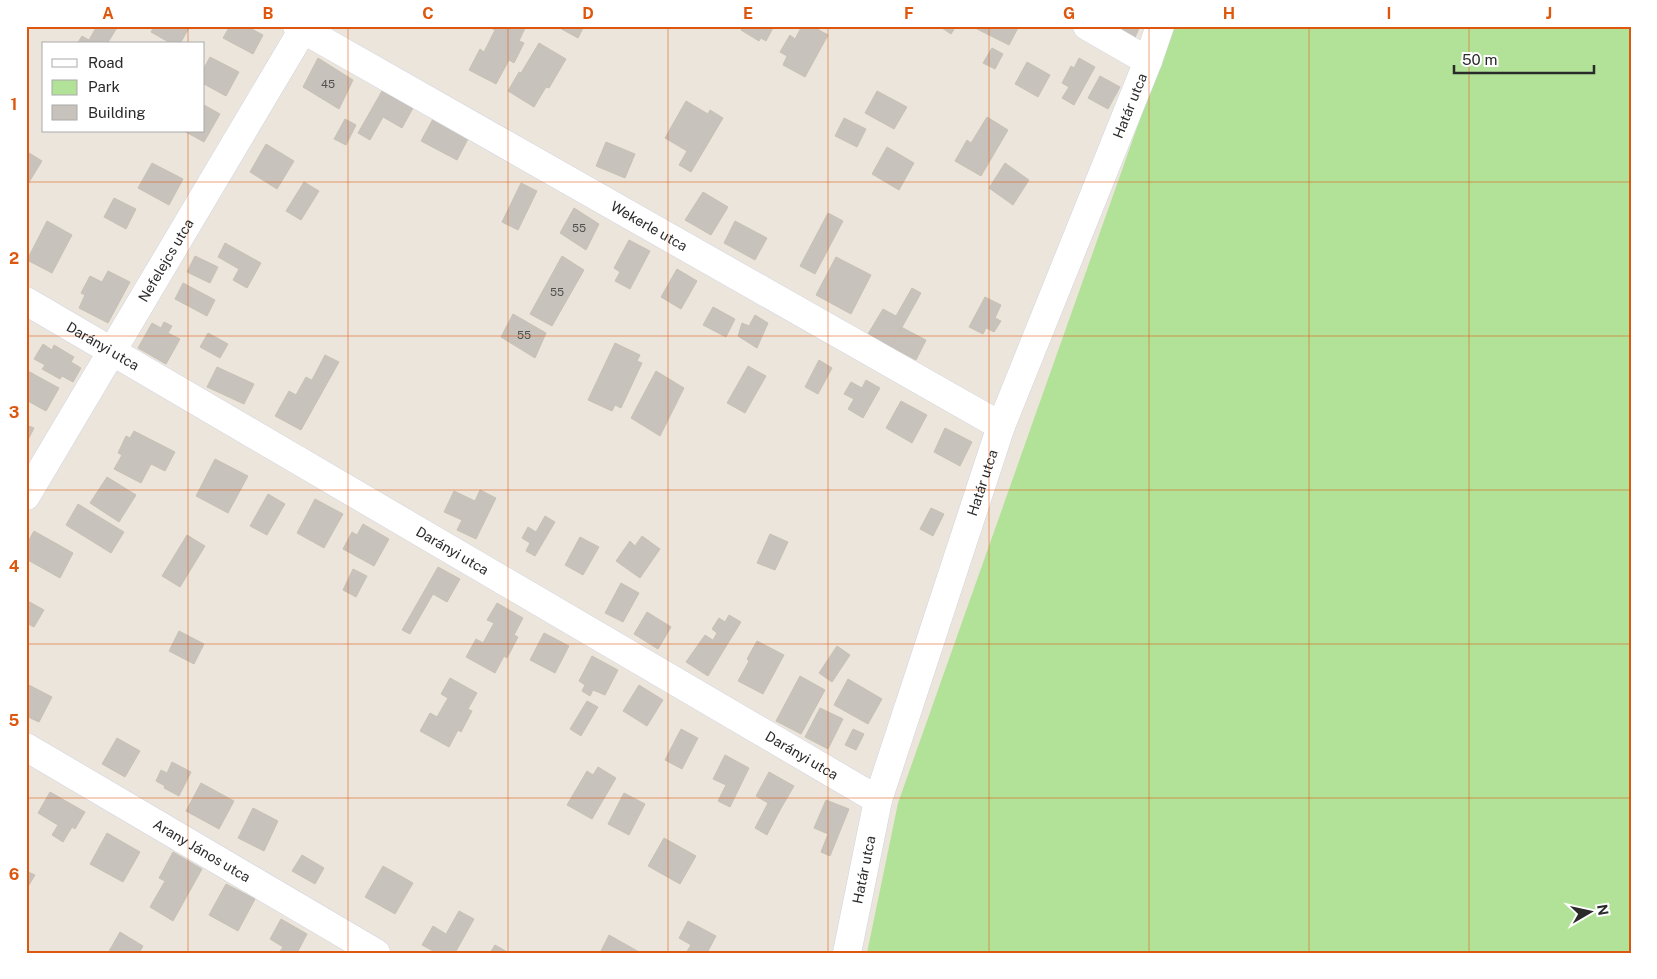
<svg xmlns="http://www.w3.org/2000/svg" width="1657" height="979" font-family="'Public Sans',sans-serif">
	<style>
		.green { fill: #b1e298 }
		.building { fill: #c7c2bb; stroke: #c7c1b5 }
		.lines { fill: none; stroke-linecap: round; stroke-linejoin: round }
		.minor-casing { stroke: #d1d4e2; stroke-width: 29 }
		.minor { stroke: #fff; stroke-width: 28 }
		.grid { fill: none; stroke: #de570e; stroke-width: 1; stroke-opacity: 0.55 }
		.labels { text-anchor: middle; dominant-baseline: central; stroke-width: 4; stroke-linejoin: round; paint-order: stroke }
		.number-label { font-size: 11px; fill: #51504e }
		.street-label { font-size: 14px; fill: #2a2a2a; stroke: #fff }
		.neatline { fill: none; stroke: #de570e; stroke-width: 2 }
		.grid-label { font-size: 16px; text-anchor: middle; font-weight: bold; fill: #de570e }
	</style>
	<rect width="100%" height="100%" fill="#ece5db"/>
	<path class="green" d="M1173 26H1631V953H867L898 803Z"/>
	<path class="building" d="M97 26H118L107 44H95L89 40Z
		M154 26H190L180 44H172L151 32Z
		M230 26H246L263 35 253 54 223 38Z
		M492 26H526L519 41 524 43 514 63 509 60 496 84 469 70 480 49 484 52 495 30 491 28Z
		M556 26H584L578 38Z
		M743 26H774L766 41 761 38 759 41 741 30Z
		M802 26H812L828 35 805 77 783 65 787 56 780 52 790 35 795 39Z
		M939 26H956L951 34Z
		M979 26H1019L1009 45 977 29Z
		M1117 26H1140L1134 40 1114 32Z
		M82 36 89 40 95 44H77Z
		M539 43 566 59 549 88 546 87 534 107 508 91 519 72 521 73Z
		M992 48 1003 54 995 69 983 63Z
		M210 57 239 72 226 96 204 84V68Z
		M318 58 353 80 339 109 303 87Z
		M1079 58 1095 67 1074 105 1062 98 1069 87 1062 83 1071 66 1074 68Z
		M1027 62 1050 75 1038 97 1015 84Z
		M1100 76 1120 87 1108 109 1088 98Z
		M382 91 413 108 402 128 383 117 370 140 358 133Z
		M877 91 907 107 894 129 865 113Z
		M686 101 708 114 710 110 723 118 691 172 679 165 687 151 665 138Z
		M204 105 220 114 204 142 184 131H204Z
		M987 117 1008 130 981 176 955 161 967 140 971 143Z
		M844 118 866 129 857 147 835 136Z
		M345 119 356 125 346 145 334 139Z
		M433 119 468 139 457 160 421 141Z
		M606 142 635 154 625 178 596 166Z
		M266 144 294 161 277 189 250 172Z
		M887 147 914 163 899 190 872 174Z
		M26 151 42 161 26 187Z
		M152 163 183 179 169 205 138 188Z
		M1005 163 1029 180 1013 205 989 188Z
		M304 182 319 191 301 220 286 211Z
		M521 183 537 191 518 230 502 222Z
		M703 192 728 207 711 235 685 220Z
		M114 198 136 209 126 229 104 217Z
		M574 208 599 224 586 250 560 233Z
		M828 213 843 221 815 274 800 266Z
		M47 221 72 235 52 273 27 260Z
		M735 221 767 238 755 260 724 243Z
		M629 240 650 251 630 289 615 281 620 272 614 268Z
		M225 243 261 263 247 288 233 280 239 269 218 257Z
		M195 256 218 267 210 283 187 272Z
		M562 256 584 270 552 326 530 314Z
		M836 257 871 275 851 314 816 295Z
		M677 269 697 281 681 309 661 297Z
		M108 271 130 282 108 323 79 308 85 295 81 293 90 276 102 282Z
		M183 283 215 300 207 316 175 299Z
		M912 288 921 293 891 347 868 334 883 309 896 316Z
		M985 297 1001 305 995 318 1001 321 994 332 986 328 983 334 969 327Z
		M713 307 735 319 726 337 703 325Z
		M513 314 546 333 535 358 501 337Z
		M755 315 768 323 757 348 738 336 742 323 749 326Z
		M164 322 172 326 168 333 180 339 166 364 138 348 152 323 161 328Z
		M901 327 926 340 916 360 891 347Z
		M208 333 228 344 220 358 200 347Z
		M615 343 640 355 637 361 642 363 621 408 615 405 612 411 588 400Z
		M43 344 52 350 54 345 74 357 71 362 81 368 73 382 62 376 60 379 42 369 45 365 34 359Z
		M325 355 339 362 325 387 312 380Z
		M819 360 832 368 818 394 805 387Z
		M748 366 766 376 745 413 727 403Z
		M217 367 254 384 244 404 207 387Z
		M26 370 59 388 46 411 26 400Z
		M656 371 684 388 660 436 631 418Z
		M306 377 325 387 301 430 275 416 289 391 296 395Z
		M866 380 880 388 863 418 848 409 854 399 844 394 851 382 862 388Z
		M901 401 927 415 912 443 886 428Z
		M26 425 34 428 26 444Z
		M945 428 972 442 960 466 934 452Z
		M134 431 175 452 165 471 151 464 141 483 114 469 122 455 118 453 126 436 130 438Z
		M215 459 248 476 228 513 196 496Z
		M107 477 136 495 119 522 90 503Z
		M480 490 496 498 476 539 457 530 462 520 444 512 454 491 475 501Z
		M268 494 285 504 267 535 250 526Z
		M315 499 343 514 324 548 297 533Z
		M78 504 124 532 111 553 66 525Z
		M931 508 944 514 933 536 920 529Z
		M545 516 555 522 535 556 526 551 530 543 522 538 528 527 536 532Z
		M363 524 389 539 374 566 343 549 352 532 357 535Z
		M34 531 73 553 60 578 26 559V545Z
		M770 534 788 542 775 570 757 563Z
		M187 535 205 546 180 587 162 576Z
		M642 536 660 549 640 578 616 561 630 541 635 546Z
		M580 537 599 547 583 575 565 565Z
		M438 567 460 579 447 602 433 594 410 634 402 630Z
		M353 569 367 576 356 597 343 590Z
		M621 583 639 593 623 622 605 613Z
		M26 600 44 610 34 627 26 623Z
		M497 603 523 618 514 635 518 637 507 658 504 656 495 673 466 657 476 639 483 643 494 623 487 620Z
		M647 612 671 627 658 649 634 634Z
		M729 615 741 622 725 648 713 640 717 633 712 629 719 618 725 622Z
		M179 631 204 644 194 664 169 651Z
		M544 633 569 646 555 673 530 660Z
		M705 635 725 648 708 676 686 662Z
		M757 641 784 655 763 694 738 681 749 661 747 659Z
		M837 646 850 655 832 682 819 673Z
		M592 656 618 670 605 695 593 690 590 696 582 691 585 685 579 681Z
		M800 676 825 690 801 734 776 721Z
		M450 678 477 693 468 709 472 711 461 732 458 730 449 747 420 731 430 713 437 717 448 698 441 694Z
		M848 679 882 699 868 724 834 705Z
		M27 684 52 697 39 722 26 716Z
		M639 685 663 700 647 726 623 711Z
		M587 701 598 707 581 736 570 729Z
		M820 708 843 719 828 749 805 737Z
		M681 729 698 738 682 769 665 760Z
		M853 729 864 734 856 750 845 745Z
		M117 738 140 751 125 777 102 764Z
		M725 755 749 768 730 807 718 801 726 785 713 779Z
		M172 762 191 772 179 796 164 788 165 786 156 781 161 770 167 773Z
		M598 767 616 778 592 819 567 805 587 771 593 775Z
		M769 772 794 786 780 810 756 796Z
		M201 783 234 801 219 829 186 811Z
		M50 792 85 812 75 829 72 827 63 842 52 835 58 825 38 813Z
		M624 793 645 804 629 835 608 824Z
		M826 800 849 809 830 856 821 852 828 834 814 828Z
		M768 803 780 810 767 835 755 828Z
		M253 808 278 821 264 851 238 838Z
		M107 833 140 852 123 882 90 864Z
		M664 838 696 856 680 884 648 866Z
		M173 852 202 869 173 921 150 907 165 881 159 878Z
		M302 855 324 868 315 884 292 871Z
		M383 866 413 883 395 914 365 897Z
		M26 871 35 875 26 890Z
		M226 884 255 899 238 931 209 915Z
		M459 911 474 919 455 953H437L422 945 433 926 446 934Z
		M281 919 307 934 297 953H279L283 947 270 939Z
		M688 921 716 936 707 953H686L691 945 679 938Z
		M120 932 143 946 139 953H108Z
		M609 935 641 953H600Z
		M495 945 509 953H490Z"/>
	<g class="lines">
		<defs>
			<g id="minor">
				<path id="s1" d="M297 26 1001 426"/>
				<path d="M1087 26 1148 61"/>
				<path id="s2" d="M26 301 878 800"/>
				<path id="s3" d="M26 496 305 26"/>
				<path id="s4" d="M26 747 376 953"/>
				<path id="s5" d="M847 953 878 800 1001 426 1148 61 1160 26"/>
			</g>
		</defs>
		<use href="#minor" class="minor-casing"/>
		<use href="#minor" class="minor"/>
	</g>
	<path class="grid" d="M188 26V44M348 26V953M508 26V953M668 26V953M828 26V953M989 26V953M1149 26V953M1309 26V953M1469 26V953M188 131V953M26 182H1631M26 336H1631M26 490H1631M26 644H1631M26 798H1631"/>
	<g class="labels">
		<g class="number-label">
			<text x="328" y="84">45</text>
			<text x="579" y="228">55</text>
			<text x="557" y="292">55</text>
			<text x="524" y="335">55</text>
		</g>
		<g class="street-label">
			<text stroke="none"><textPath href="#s5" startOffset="895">Határ utca</textPath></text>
			<text stroke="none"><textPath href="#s1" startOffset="405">Wekerle utca</textPath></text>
			<text stroke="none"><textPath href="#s3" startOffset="274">Nefelejcs utca</textPath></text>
			<text stroke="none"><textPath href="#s2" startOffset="89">Darányi utca</textPath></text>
			<text stroke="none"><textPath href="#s5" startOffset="490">Határ utca</textPath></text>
			<text stroke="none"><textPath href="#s2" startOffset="494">Darányi utca</textPath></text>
			<text stroke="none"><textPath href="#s2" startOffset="899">Darányi utca</textPath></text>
			<text stroke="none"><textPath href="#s4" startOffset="204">Arany János utca</textPath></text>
			<text stroke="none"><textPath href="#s5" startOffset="85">Határ utca</textPath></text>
		</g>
	</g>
	<rect width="1657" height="979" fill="none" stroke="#ffffff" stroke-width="55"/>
	<rect x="42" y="42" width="162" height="90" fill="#ffffff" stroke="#aaaaaa"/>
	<rect x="52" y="59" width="25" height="8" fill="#ffffff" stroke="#aaaaaa"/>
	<text x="88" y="68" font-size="15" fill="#2a2a2a">Road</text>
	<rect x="52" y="80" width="25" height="15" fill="#b1e298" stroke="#aaaaaa"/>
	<text x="88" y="92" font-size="15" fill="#2a2a2a">Park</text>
	<rect x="52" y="105" width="25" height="15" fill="#c7c2bb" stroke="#aaaaaa"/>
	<text x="88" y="118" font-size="15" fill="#2a2a2a">Building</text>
	<g transform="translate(1590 912) rotate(81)" stroke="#ffffff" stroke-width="4" paint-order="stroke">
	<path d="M0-4L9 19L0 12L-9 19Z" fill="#2a2a2a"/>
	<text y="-8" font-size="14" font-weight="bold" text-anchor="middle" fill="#2a2a2a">N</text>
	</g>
	<path d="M1454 65v8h140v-8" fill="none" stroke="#2a2a2a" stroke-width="2.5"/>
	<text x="1462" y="65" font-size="15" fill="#2a2a2a" stroke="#ffffff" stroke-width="4" paint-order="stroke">50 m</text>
	<rect x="28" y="28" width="1602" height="924" class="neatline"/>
	<g class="grid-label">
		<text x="108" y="19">A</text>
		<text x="268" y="19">B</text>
		<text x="428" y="19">C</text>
		<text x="588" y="19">D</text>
		<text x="748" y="19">E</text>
		<text x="909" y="19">F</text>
		<text x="1069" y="19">G</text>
		<text x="1229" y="19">H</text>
		<text x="1389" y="19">I</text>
		<text x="1549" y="19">J</text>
		<text x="14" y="110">1</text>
		<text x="14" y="264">2</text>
		<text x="14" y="418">3</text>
		<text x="14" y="572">4</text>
		<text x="14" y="726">5</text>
		<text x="14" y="880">6</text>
	</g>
</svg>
